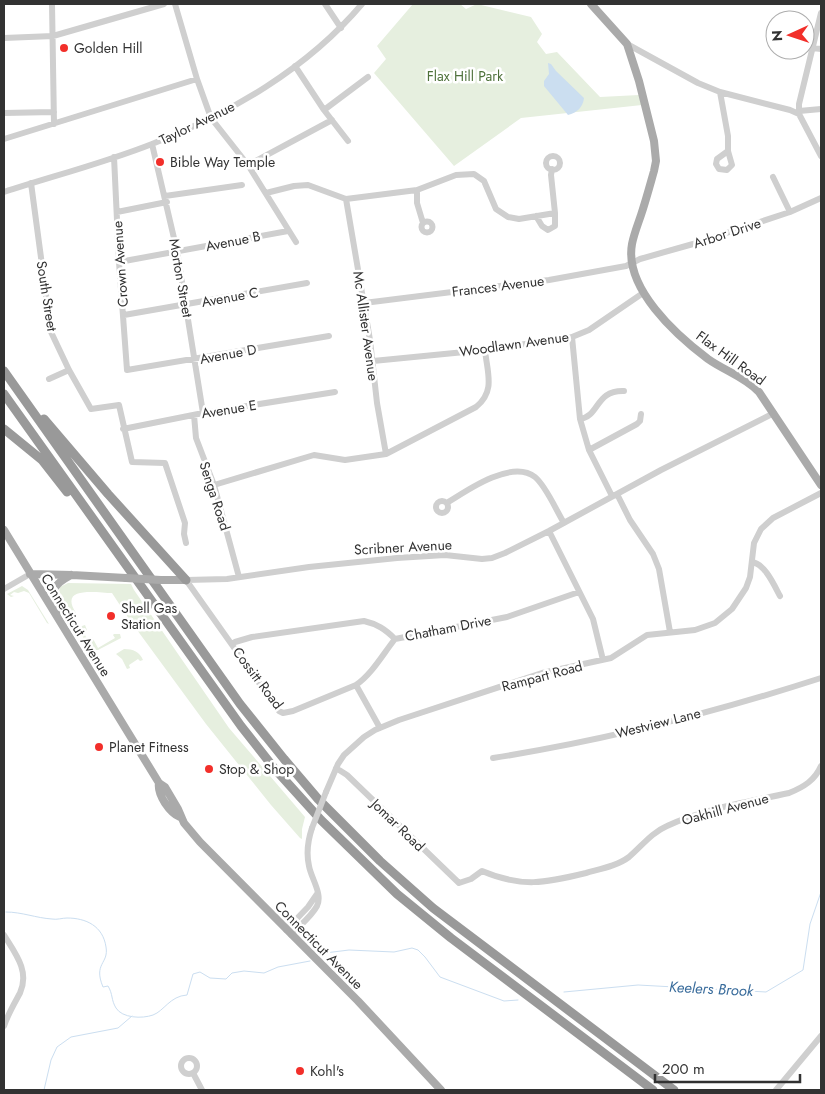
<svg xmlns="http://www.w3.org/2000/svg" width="825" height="1094" font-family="Jost,sans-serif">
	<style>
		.green { fill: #e6efdf }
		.water { fill: #cbdef0 }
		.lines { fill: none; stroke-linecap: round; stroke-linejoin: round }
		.stream { stroke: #cbdef0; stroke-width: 1 }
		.minor { stroke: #cfcfcf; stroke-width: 6 }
		.major { stroke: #aaa; stroke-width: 8 }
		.highway { stroke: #999; stroke-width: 9 }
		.minor-bridge { stroke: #cfcfcf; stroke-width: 6 }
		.major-bridge { stroke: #aaa; stroke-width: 8 }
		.poi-dot { fill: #f22f2a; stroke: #fff; stroke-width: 2 }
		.labels { text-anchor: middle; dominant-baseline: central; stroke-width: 5; stroke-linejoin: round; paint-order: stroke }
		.poi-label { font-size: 14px; fill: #323232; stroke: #fff; text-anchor: start }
		.park-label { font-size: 14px; fill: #4f723b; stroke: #fff }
		.street-label { font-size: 14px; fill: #323232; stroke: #fff }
		.water-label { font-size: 15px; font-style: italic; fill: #386b9b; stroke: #fff }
	</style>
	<rect width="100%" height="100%" fill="#fff"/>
	<path class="green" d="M413 4H460L466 9 477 4 531 17 542 34 537 42 546 54 557 52 600 97 639 95 642 105 521 118 454 166 374 73 386 59 377 46Z
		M68 583 131 584 134 590 229 728 305 817 302 829V839L300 838 271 805 206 724 129 619 112 593C98 593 58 585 76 613L75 616 69 614 58 596 60 587Z
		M22 586 28 590 49 624 47 623 29 593 24 591 18 593 14 592 10 595 14 596 11 597 7 594Z
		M85 625 87 630 84 633 87 639 92 637 98 648 115 638 113 635 114 634H120L121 638 98 650H91L79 631 82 626Z
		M124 649C133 649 140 652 143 660L140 661 138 659 129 665 130 668 127 669 122 659 116 654Z"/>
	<path class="water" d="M548 63 551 64 556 71 584 98C583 107 577 113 568 115L544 86V81L549 74Z"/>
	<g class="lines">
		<path class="stream" d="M6 912C22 912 36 918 52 919 57 920 62 918 67 918 86 918 103 926 106 947 109 964 93 963 103 987L108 986C113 994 111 1000 116 1008 122 1018 142 1019 153 1015 164 1011 170 996 187 995L193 974 200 972 210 978 226 979 232 973 244 971 264 973 278 967 310 961
			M325 953 349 950 394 952 412 948 418 950 425 957 440 977 504 1001 518 1000
			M564 992 638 985 766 992 803 970 810 924 821 892
			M44 1090 51 1060 57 1047 71 1037 118 1028 132 1016"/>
		<path class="minor" d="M52 4 54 124
			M175 4 197 79 211 118 248 165 296 242
			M325 4 341 28
			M4 38 53 36 164 4
			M627 44 698 83 720 92 790 110 799 114 821 156
			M813 48 821 49
			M295 66 324 110 348 141
			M720 92 728 136V151L732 165 727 170 719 169 716 164 717 159 728 151
			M324 110 368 77
			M799 111 821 109
			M4 113 54 112
			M799 114V104L821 13
			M4 139 197 79
			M152 144 177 251 203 413
			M546 163a7 7 0 1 1 14 0a7 7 0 1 1-14 0Z
			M114 157 119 262 127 370 329 336
			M248 165 332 120
			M773 177 790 212
			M31 183 51 332 69 370 91 409 119 405 132 462 165 463 185 523 184 534 186 543
			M417 190V203L423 223
			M4 192C53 176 104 163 152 144 230 114 308 68 362 4
			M266 193 294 186 308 185 346 199 417 190 456 175 474 174 484 181 496 209 508 217 519 219 555 213
			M165 196 242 185
			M346 199 370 340 377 403 386 454
			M117 212 167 202
			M536 216 542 226 548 230 555 226V213L551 175 552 169
			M421.5 227a5.5 5.5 0 1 1 11 0a5.5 5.5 0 1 1-11 0Z
			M119 262 288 231
			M364 303 549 280 626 266 640 259 693 244 790 212 821 198
			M124 315 307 283
			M572 337 580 419 589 450 612 496
			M373 361 485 350 572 337 589 330 643 293
			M49 379 69 370
			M194 415 196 438 214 485 239 577
			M580 419C600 416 595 390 624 391
			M123 429 203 413 335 392
			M589 450 637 424 640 421 641 414
			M214 485 314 455 345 460 386 454 476 407C496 391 487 372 485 350
			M617 494 630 520 653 554 659 569 670 632
			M436 507a6 6 0 1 1 12 0a6 6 0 1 1-12 0Z
			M447 503C467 490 512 459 535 477 546 486 556 510 564 523
			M549 531 593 619 603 660
			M752 562C765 564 774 585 780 596
			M186 580 227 579 309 567 397 558 445 555 482 559 492 558 505 553 549 531 661 470 774 413
			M186 580 279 711 283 713 293 711 356 685C372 674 383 654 395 639
			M4 589 30 574
			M395 639 507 617 579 592
			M232 644 235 642 252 637 364 621C377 624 385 629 395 639
			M356 685 380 728
			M493 758C602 741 716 712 821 678
			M336 768 347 775 459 883 471 879 482 871C522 888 545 883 586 873 600 869 617 866 629 857 642 846 651 833 667 826 705 808 749 802 789 793 804 787 815 780 821 766
			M326 792 338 764 344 755 364 737 375 730 399 720 542 673 611 658 647 635 695 630 715 623 732 609 746 588 750 577 754 543 761 529 773 518 821 493
			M286 930 308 907 317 894
			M4 935C15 953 30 971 20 993 14 1004 8 1014 4 1026
			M291 935C299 926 311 917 317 906 323 894 311 878 309 866 306 853 308 840 312 828
			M181 1066a8 8 0 1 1 16 0a8 8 0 1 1-16 0Z
			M193 1073 202 1090
			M776 1090 821 1036"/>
		<path class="major" d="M591 4 627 44 639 81 654 141 656 161 654 171C650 185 646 200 641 215 638 224 634 234 632 244 624 288 676 335 708 359 725 371 745 377 759 392L821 485
			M4 530 159 783 165 787 178 809 184 823 200 842 358 1001 441 1090
			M30 574 72 575 126 578
			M161 580H186
			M57 615C54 592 47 588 71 575
			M159 783C157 795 170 813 180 817"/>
		<path class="highway" d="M4 371 240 704 284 759 318 799 380 861 433 908 674 1090
			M4 394 241 726 274 768 321 820 397 894 451 938 653 1090
			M44 419 108 494 186 580
			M4 429 42 460 67 492"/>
		<path class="minor-bridge" d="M312 828 326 792"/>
		<path class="major-bridge" d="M126 578 161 580"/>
	</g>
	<g class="poi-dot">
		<circle cx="64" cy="48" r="5"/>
		<circle cx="160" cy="162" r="5"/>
		<circle cx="111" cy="616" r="5"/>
		<circle cx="99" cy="747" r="5"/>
		<circle cx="209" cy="769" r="5"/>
		<circle cx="300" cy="1071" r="5"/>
	</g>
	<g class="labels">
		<g class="poi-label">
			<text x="74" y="48">Golden Hill</text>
			<text x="170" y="162">Bible Way Temple</text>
			<text x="121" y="608">Shell Gas<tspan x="121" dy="16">Station</tspan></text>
			<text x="109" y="747">Planet Fitness</text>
			<text x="219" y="769">Stop &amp; Shop</text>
			<text x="310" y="1071">Kohl's</text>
		</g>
		<g class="park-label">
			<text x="465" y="76">Flax Hill Park</text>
		</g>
		<g class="street-label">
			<text transform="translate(197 123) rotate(-26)">Taylor Avenue</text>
			<text transform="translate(727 233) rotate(-18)">Arbor Drive</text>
			<text transform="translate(233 241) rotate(-11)">Avenue B</text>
			<text transform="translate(120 264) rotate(-94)">Crown Avenue</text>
			<text transform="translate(181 278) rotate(80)">Morton Street</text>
			<text transform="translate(498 286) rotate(-7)">Frances Avenue</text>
			<text transform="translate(47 296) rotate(81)">South Street</text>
			<text transform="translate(230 297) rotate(-10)">Avenue C</text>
			<text transform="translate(366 326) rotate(82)">Mc Allister Avenue</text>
			<text transform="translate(514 344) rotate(-8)">Woodlawn Avenue</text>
			<text transform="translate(228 354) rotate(-10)">Avenue D</text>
			<text transform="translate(731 358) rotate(36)">Flax Hill Road</text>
			<text transform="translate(229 409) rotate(-9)">Avenue E</text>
			<text transform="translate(215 496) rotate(72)">Senga Road</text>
			<text transform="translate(403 547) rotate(-3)">Scribner Avenue</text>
			<text transform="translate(76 625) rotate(58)">Connecticut Avenue</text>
			<text transform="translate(448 628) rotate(-11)">Chatham Drive</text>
			<text transform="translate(542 676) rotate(-15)">Rampart Road</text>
			<text transform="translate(258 678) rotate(53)">Cossitt Road</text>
			<text transform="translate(658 723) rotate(-14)">Westview Lane</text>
			<text transform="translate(725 809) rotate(-15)">Oakhill Avenue</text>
			<text transform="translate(398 825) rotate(44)">Jomar Road</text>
			<text transform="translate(319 945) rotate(45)">Connecticut Avenue</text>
		</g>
		<g class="water-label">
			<text transform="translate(711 989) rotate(3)">Keelers Brook</text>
		</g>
	</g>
	<rect width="825" height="1094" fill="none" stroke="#323232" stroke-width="10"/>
	<g transform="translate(790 35) rotate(267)"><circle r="24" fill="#ffffff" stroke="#adadad"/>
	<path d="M0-4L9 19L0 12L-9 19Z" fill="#f22f2a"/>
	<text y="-8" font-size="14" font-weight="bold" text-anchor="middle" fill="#323232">N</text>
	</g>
	<path d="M655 1074v8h145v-8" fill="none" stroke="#323232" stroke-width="2.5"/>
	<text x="662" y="1074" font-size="15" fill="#323232" stroke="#ffffff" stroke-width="4" paint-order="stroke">200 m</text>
</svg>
